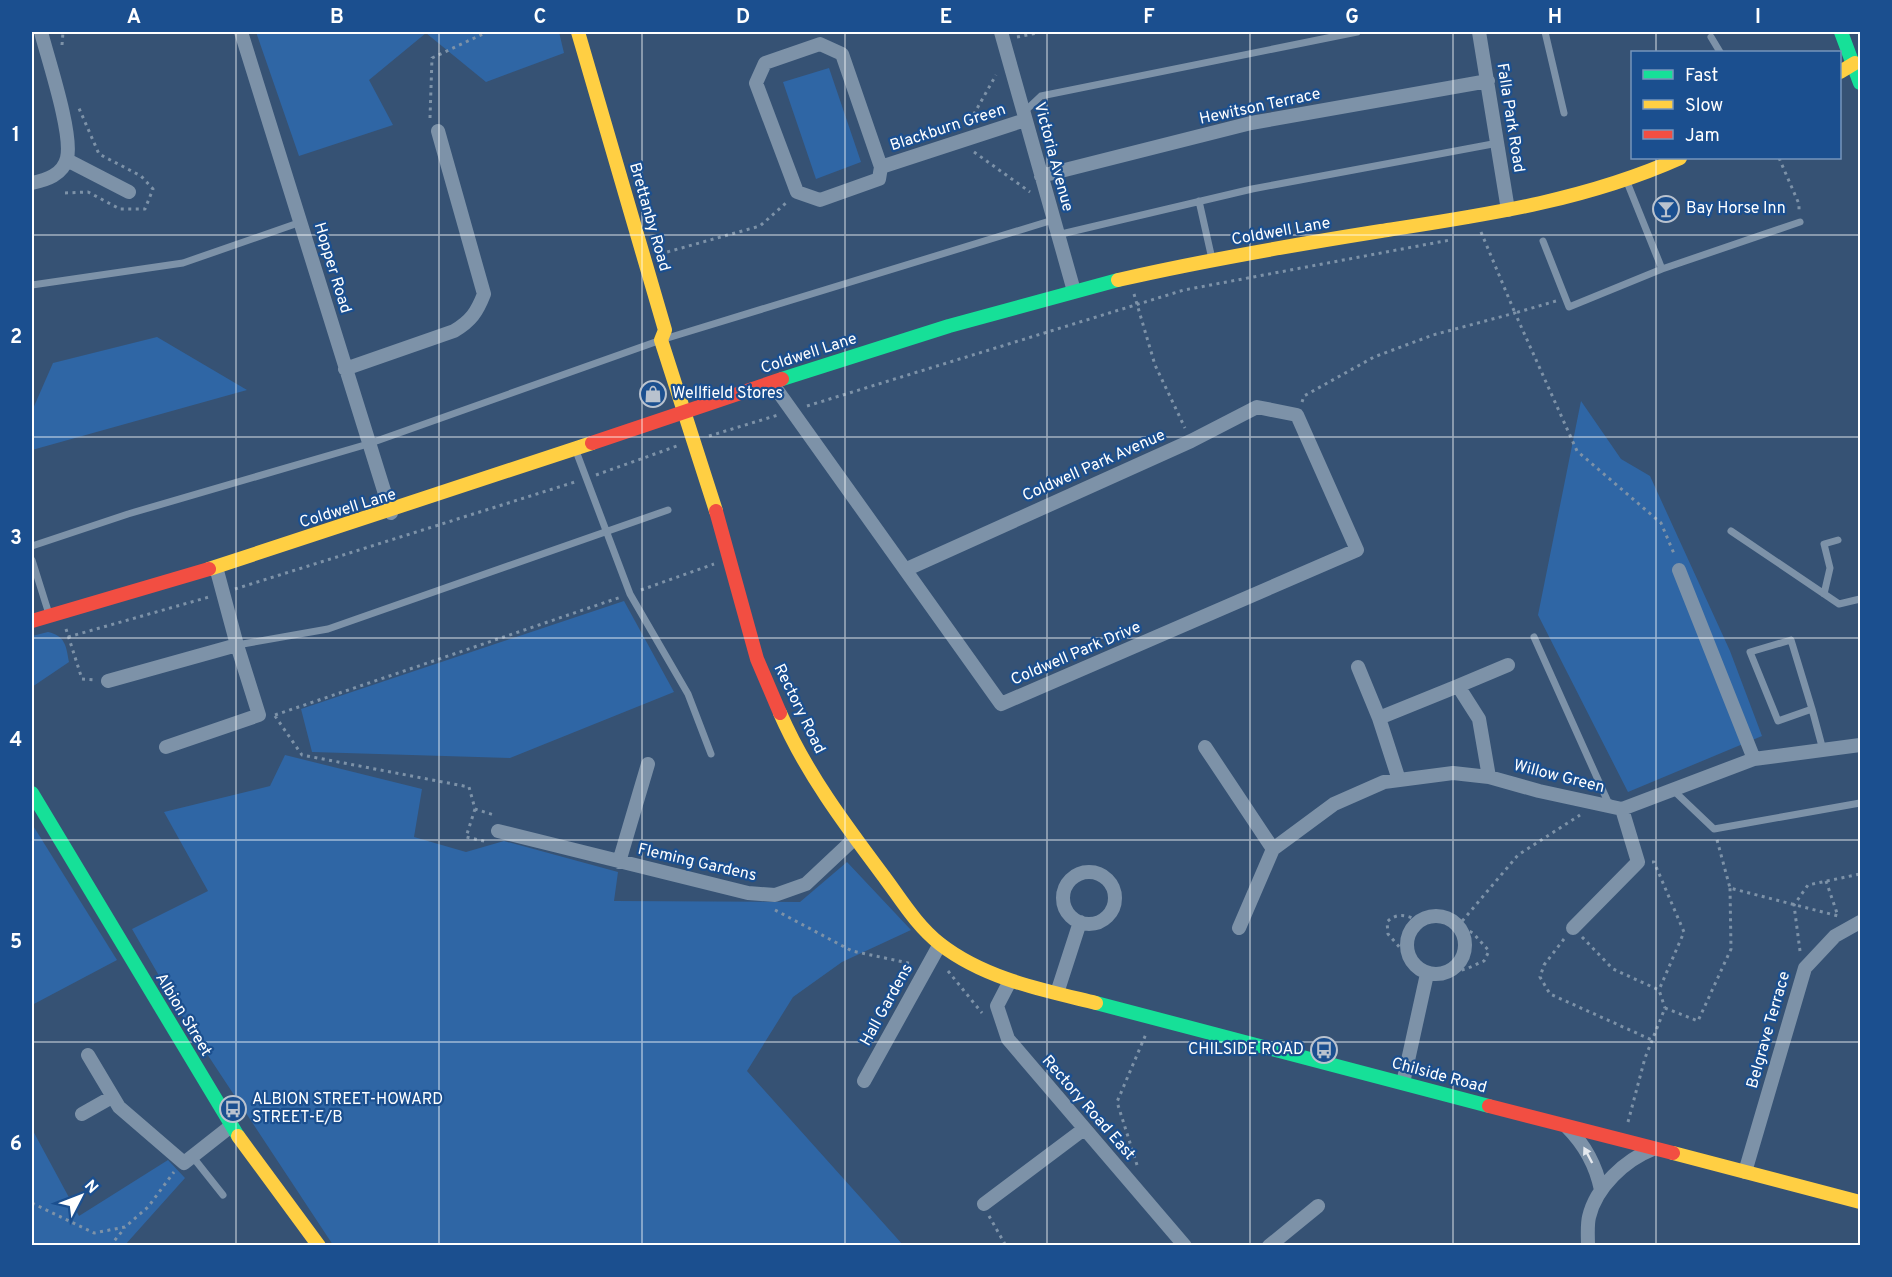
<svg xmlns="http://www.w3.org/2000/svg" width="1892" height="1277" font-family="Overpass,sans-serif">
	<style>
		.green { fill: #2f66a5 }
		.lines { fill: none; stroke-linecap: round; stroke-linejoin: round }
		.path { stroke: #7d92a8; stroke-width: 3; stroke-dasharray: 3 4.5; stroke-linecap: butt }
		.lane { stroke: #7d92a8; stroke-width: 7 }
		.street { stroke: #7d92a8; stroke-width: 14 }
		.fast { stroke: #16e098; stroke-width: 14 }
		.slow { stroke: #ffcf43; stroke-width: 14 }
		.jam { stroke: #f24e42; stroke-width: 14 }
		.oneway { fill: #e5e9ee }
		.grid { fill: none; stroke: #fff; stroke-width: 1.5; stroke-opacity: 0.55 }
		.labels { text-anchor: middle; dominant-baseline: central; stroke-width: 4.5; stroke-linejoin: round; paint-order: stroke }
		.street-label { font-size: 16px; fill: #fff; stroke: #1b4f8f }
		.poi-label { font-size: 16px; fill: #fff; stroke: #1b4f8f; text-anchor: start }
		.neatline { fill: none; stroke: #fff; stroke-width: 2 }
		.grid-label { font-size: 20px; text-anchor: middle; font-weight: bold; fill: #fff }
	</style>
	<rect width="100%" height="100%" fill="#365274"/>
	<path class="green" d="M256 32H559L564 53 486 82 426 33 369 80 393 125 299 156Z
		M829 68 861 162 816 179 783 82Z
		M157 337 247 390 32 450V411L53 363Z
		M1581 401 1621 459 1650 476 1730 651 1762 736 1628 792 1538 615Z
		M624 601 674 692 510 758 312 752 301 709Z
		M48 632C65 636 66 645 69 662L32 687V636Z
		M285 755 422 789 414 837 466 852 504 841 618 872 614 901 800 902 847 862 911 930 842 962 793 997 747 1071 903 1245H333L184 1019 132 929 208 891 164 812 270 786Z
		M32 824 117 960 32 1005Z
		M32 1129 79 1216 168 1160 185 1178 125 1245H32Z"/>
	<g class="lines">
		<path class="path" d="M1017 37 1042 32
			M62 45 63 32
			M430 118 432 58 487 32
			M970 121 996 75
			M974 152 1030 192
			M1779 158 1799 204V211
			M65 193 88 192 120 209H145L153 189 141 176 99 154 78 106
			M1481 232 1515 313 1556 301
			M660 254 760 226 787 202
			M1134 294 1155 365 1185 428
			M1302 402 1304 396 1374 357 1433 335 1515 313 1577 451 1661 523 1675 556
			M807 406 1184 290 1450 240
			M709 436 778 415
			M596 475 677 446
			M235 589 575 482
			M641 590 714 564
			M66 629 82 679 95 680
			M68 637 209 597
			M275 715 621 597
			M275 716 302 755 469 787 475 809 494 815
			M475 809 466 837 488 842
			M1717 840 1730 888 1838 916
			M1652 862H1654L1684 932 1659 990
			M1826 881 1838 916
			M775 910 852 951 913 964
			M1582 937 1613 969 1659 990 1665 1008
			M1564 939 1544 965 1540 977 1550 994 1652 1040
			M1800 951 1794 905 1808 885 1860 874
			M1409 958 1388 934 1387 922C1397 912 1407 915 1419 921
			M948 971 982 1013
			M1447 973 1466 969 1484 961 1489 951 1473 933 1458 926 1518 855 1580 815
			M1628 1122 1645 1058 1665 1008 1698 1021 1731 949 1730 888
			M1137 1165 1117 1102 1146 1034
			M32 1203 94 1233 125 1227 148 1207 174 1172
			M989 1216 1006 1246
			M110 1246 124 1229"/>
		<path class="lane" d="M1545 32 1564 113
			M1711 37 1720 52
			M1024 112 1041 96 1357 32
			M1627 182 1662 269
			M1199 201 1212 259
			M1057 235 1252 189 1498 143
			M1543 241 1569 307 1662 269 1800 222
			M32 285 183 263 301 222
			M576 451 630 594 688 694 711 754
			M1731 531 1839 604 1860 599
			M32 546 128 514 368 444 661 340 1053 220
			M32 560 49 614
			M1824 594 1830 568 1824 544 1838 540
			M1534 637 1608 802 1612 804
			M237 645 328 629 668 510
			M1812 709 1791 640 1750 652 1778 721 1812 709 1823 750
			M1673 790 1714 829 1860 803
			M192 1156 223 1195"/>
		<path class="street" d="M241 32 391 513
			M1001 32 1074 291
			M1479 32 1508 210
			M67 160 129 192
			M881 167 842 54 820 44 765 63 756 83 797 192 820 200 879 179 881 167 1025 120
			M1041 176 1251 123 1488 81
			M32 183C46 180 63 175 67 158 73 134 48 59 41 32
			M345 369 454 331C471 321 477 312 484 294L438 131
			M772 383 1001 704 1357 550 1297 415 1257 407 1191 441 907 569
			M1679 570 1754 759
			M1358 667 1379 718
			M108 681 237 645
			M1458 686 1508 665
			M166 747 259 715 237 645 216 567
			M1205 747 1273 849
			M1399 780 1379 718 1458 686 1479 719 1489 777
			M498 831 748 893 775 895 806 884 855 838
			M619 862 648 764
			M1063 898a26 26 0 1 1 52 0a26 26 0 1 1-52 0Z
			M1407 945a29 29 0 1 1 58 0a29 29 0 1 1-58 0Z
			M1239 928 1273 849 1334 804 1384 782 1453 773 1489 777 1539 791 1622 809
			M1573 928 1638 862 1622 809 1754 759 1860 745
			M1010 981 997 1006 1008 1039 1185 1246
			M1057 993 1080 922
			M88 1055 119 1107 184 1163 231 1126
			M864 1081 940 944
			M1403 1083 1427 974
			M82 1114 112 1097
			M1567 1127C1585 1145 1596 1165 1601 1190
			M1745 1172 1805 968 1835 936 1860 922
			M984 1204 1084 1129
			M1269 1246 1318 1206
			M1588 1246C1588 1236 1587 1225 1589 1217 1596 1187 1625 1160 1653 1149"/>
		<path class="fast" d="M1841 32 1860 83
			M782 379 949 326 1118 280
			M32 793 238 1136
			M1096 1003 1489 1106"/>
		<path class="slow" d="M578 32 665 330 661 340 716 511
			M1840 72 1855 63
			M1118 280C1205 260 1293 245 1381 231 1484 215 1584 201 1680 158
			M209 569 592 443
			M780 713C806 773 846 826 885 878 902 901 917 926 940 944 985 979 1043 990 1096 1003
			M238 1136 319 1246
			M1673 1153 1860 1202"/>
		<path class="jam" d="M592 443 782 379
			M716 511 757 659 780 713
			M32 621 209 569
			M1489 1106 1673 1153"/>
	</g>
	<defs><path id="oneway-solid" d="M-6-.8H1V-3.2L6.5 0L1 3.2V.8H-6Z" transform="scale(1.5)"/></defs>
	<use class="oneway" href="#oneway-solid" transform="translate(1588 1155) rotate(-118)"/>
	<path class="grid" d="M236 32V1246M439 32V1246M642 32V1246M845 32V1246M1047 32V1246M1250 32V1246M1453 32V1246M1656 32V52M1656 158V1246M32 235H1860M32 437H1860M32 638H1860M32 840H1860M32 1042H1860"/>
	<defs>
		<symbol id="bar-ring" viewBox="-11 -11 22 22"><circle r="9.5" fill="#1b4f8f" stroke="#b9c2ce" stroke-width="1.5"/><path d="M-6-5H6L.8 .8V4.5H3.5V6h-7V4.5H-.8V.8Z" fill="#b9c2ce"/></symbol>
		<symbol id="shop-ring" viewBox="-11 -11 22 22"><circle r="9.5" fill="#1b4f8f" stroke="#b9c2ce" stroke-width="1.5"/><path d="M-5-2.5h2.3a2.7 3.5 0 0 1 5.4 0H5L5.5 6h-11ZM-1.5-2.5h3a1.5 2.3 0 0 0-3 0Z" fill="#b9c2ce"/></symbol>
		<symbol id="bus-ring" viewBox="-11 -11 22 22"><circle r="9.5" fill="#1b4f8f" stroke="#b9c2ce" stroke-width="1.5"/><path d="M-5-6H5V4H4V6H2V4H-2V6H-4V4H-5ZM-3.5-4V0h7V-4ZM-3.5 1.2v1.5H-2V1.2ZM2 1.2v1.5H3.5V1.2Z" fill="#b9c2ce"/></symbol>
	</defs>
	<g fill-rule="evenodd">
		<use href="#bar-ring" x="1651" y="194" width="30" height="30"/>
		<use href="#shop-ring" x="638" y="379" width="30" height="30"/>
		<use href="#bus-ring" x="1309" y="1035" width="30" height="30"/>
		<use href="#bus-ring" x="218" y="1094" width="30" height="30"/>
	</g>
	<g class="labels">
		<g class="street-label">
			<text transform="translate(1260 107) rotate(-12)">Hewitson Terrace</text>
			<text transform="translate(1510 118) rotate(81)">Falla Park Road</text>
			<text transform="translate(948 128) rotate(-18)">Blackburn Green</text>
			<text transform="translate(1053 157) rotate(75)">Victoria Avenue</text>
			<text transform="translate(649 217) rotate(74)">Brettanby Road</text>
			<text transform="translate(1281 232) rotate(-10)">Coldwell Lane</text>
			<text transform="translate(332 268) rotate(73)">Hopper Road</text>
			<text transform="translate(809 354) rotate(-18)">Coldwell Lane</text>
			<text transform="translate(1094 466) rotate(-24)">Coldwell Park Avenue</text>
			<text transform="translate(348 509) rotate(-17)">Coldwell Lane</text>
			<text transform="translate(1076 654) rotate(-23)">Coldwell Park Drive</text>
			<text transform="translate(799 709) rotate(64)">Rectory Road</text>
			<text transform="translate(1559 777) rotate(14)">Willow Green</text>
			<text transform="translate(697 863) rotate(13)">Fleming Gardens</text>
			<text transform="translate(887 1005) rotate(-61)">Hall Gardens</text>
			<text transform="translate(183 1015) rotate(59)">Albion Street</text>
			<text transform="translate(1769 1030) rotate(-74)">Belgrave Terrace</text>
			<text transform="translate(1439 1076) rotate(15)">Chilside Road</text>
			<text transform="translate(1088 1108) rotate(49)">Rectory Road East</text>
		</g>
		<g class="poi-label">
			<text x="1686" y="209">Bay Horse Inn</text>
			<text x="672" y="394">Wellfield Stores</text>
			<text x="1304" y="1050" text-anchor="end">CHILSIDE ROAD</text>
			<text x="252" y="1100">ALBION STREET-HOWARD<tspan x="252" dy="18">STREET-E/B</tspan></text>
		</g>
	</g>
	<rect width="1892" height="1277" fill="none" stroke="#1b4f8f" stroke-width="66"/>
	<rect x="1631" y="51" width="210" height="108" fill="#1b4f8f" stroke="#7695bc" stroke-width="1.5"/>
	<rect x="1643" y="70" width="30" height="9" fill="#16e098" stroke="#7695bc" stroke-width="1.5"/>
	<text x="1685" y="81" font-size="18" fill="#ffffff">Fast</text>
	<rect x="1643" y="100" width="30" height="9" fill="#ffcf43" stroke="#7695bc" stroke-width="1.5"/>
	<text x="1685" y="111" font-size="18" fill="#ffffff">Slow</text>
	<rect x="1643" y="130" width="30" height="9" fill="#f24e42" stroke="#7695bc" stroke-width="1.5"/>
	<text x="1685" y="141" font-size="18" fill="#ffffff">Jam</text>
	<g transform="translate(81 1196) rotate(48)" stroke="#1b4f8f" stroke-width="4.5" paint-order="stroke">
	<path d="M0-4.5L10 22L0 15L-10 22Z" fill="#ffffff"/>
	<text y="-9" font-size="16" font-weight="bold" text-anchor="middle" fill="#ffffff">N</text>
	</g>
	<rect x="33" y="33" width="1826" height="1211" class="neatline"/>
	<g class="grid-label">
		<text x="134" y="23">A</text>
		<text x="337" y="23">B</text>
		<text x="540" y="23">C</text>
		<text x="743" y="23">D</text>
		<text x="946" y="23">E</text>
		<text x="1149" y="23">F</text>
		<text x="1352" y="23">G</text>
		<text x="1555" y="23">H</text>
		<text x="1758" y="23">I</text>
		<text x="16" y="141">1</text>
		<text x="16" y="343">2</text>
		<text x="16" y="544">3</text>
		<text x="16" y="746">4</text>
		<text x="16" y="948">5</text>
		<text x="16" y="1150">6</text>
	</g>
</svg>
